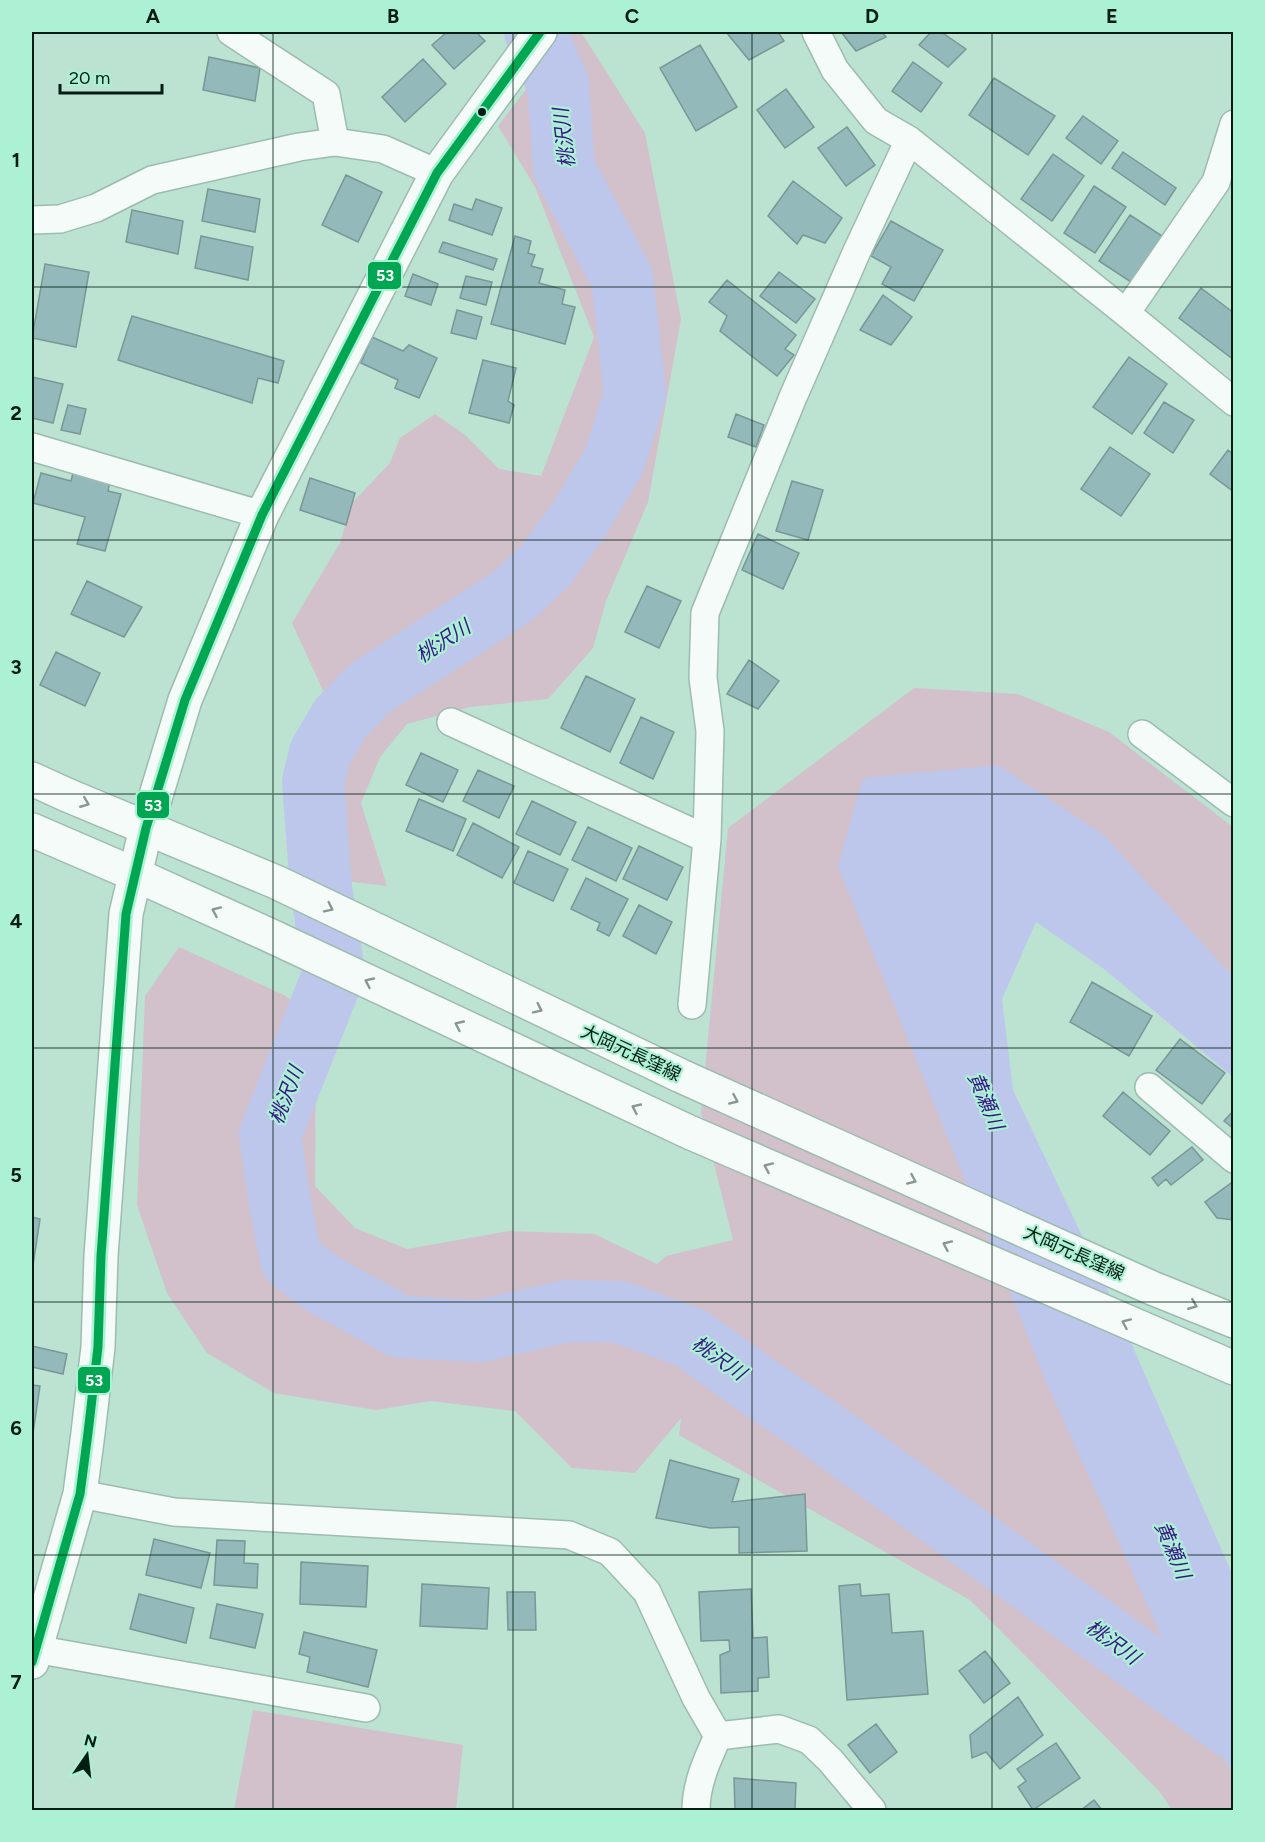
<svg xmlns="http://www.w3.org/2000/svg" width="1265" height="1842" font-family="Figtree,'Noto Sans JP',sans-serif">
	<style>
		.green { fill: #d2c0cb }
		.water { fill: #bdc7ec }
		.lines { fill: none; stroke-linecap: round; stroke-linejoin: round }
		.river { stroke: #bdc7ec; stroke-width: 62 }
		.building { fill: #94b9ba; stroke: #799794; stroke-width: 1.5 }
		.minor-casing { stroke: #9dbcaf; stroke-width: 30 }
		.tertiary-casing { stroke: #9dbcaf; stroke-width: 36 }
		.primary-casing { stroke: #9dbcaf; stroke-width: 36 }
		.minor { stroke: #f5fbf8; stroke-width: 27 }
		.tertiary { stroke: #f5fbf8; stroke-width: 33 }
		.primary { stroke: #f5fbf8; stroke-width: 33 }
		.bus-1-casing { stroke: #adf1d4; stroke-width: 14 }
		.bus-1 { stroke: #00a651; stroke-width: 9 }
		.oneway { stroke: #889791 }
		.grid { fill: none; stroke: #021d13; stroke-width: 1.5; stroke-opacity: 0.55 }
		.bus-dot { fill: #021d13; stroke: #adf1d4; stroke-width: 2 }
		.labels { text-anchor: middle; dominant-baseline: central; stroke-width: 4.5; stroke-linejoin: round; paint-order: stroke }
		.street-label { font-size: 18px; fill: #021d13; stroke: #adf1d4 }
		.water-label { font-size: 20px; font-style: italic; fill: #381788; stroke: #adf1d4 }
		.line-badge { stroke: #adf1d4; stroke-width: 2 }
		.badge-label { font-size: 16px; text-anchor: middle; font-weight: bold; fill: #fff }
		.neatline { fill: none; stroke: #021d13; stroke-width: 2 }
		.grid-label { font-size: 20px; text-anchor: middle; font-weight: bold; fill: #021d13 }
	</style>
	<rect width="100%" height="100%" fill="#bce2d2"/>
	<path class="green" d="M570 32H581L645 133 681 319 648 502 606 601 593 648 548 699 470 707 407 724 380 757 361 803 387 886 337 880 329 800 325 695 292 623 340 543 352 503 390 463 400 438 435 414 465 435 499 469 541 476 594 337 535 187 498 126Z
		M914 688 1018 694 1109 732 1233 827V975L1224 967 863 778 1183 1684 1233 1774V1810H1172L1160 1792 970 1600 679 1435 681 1418 635 1473 572 1468 515 1411 430 1401 376 1410 274 1393 207 1353 167 1293 137 1205 145 996 179 947 284 995 316 1019 315 1186 355 1228 407 1249 509 1231 594 1234 657 1264 666 1256 733 1240 701 1112 728 828Z
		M253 1710 463 1745 456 1810H234Z"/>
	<path class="water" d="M998 765 1104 835 1224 967 1233 975V1077L1104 969 1036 922 1002 999 1013 1090 1111 1297 1233 1576V1774L1183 1684 1047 1384 838 866 863 778Z"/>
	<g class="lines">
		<path class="river" d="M535 32 558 85 564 169 622 278 635 394 614 461 580 518 545 566 513 596 370 688 340 719 320 753 313 782 321 888 334 973 270 1135 280 1204 291 1260 323 1284 401 1327 480 1331 567 1311 620 1312 691 1338 760 1388 818 1427 1234 1729"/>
	</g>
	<path class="building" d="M447 32H476L485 41 454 69 432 45Z
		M726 32H778L784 41 749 60Z
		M841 32H882L886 37 856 51Z
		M931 32H941L966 49 948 67 919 45Z
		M700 45 737 107 696 131 660 68Z
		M209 57 260 68 255 101 203 90Z
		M423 59 446 84 405 122 382 97Z
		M913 62 942 83 921 112 892 91Z
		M994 78 1055 116 1028 155 969 115Z
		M786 89 814 127 785 148 757 110Z
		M1083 116 1118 141 1101 164 1066 138Z
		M847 127 875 165 846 186 818 148Z
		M1123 152 1176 188 1165 205 1112 168Z
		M1053 154 1084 176 1052 221 1021 199Z
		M346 175 382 192 358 242 322 225Z
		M793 181 842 218 825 243 803 235 797 244 768 216Z
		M1094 186 1126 207 1095 253 1064 233Z
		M208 189 260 199 255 232 202 221Z
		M476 199 502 208 492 235 449 220 454 204 472 210Z
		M132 210 183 221 178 254 126 242Z
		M1130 215 1162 236 1131 282 1099 261Z
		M891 221 943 250 914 301 882 284 891 267 871 256Z
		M201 236 253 247 248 280 195 268Z
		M515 236 531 241 528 253 535 255 531 266 543 269 539 283 565 290 562 304 575 307 565 344 491 324Z
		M443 242 497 259 493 270 439 252Z
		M45 264 89 272 76 347 32 338Z
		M779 272 815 299 796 323 760 296Z
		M413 274 438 284 431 305 405 296Z
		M466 276 492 282 486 305 460 298Z
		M727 280 796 335 785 349 794 355 777 376 720 331 727 316 709 302Z
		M1201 288 1234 313V360L1179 318Z
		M883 295 912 317 891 345 860 330Z
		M457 310 482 317 476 339 451 333Z
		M132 316 284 361 278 383 258 378 252 403 118 360Z
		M372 337 403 351 409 345 437 358 419 398 395 388 398 380 361 363Z
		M1129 357 1167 384 1132 434 1093 407Z
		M483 360 516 368 508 401 514 405 509 423 469 413Z
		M32 377 63 384 53 423 32 418Z
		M1164 402 1194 420 1173 453 1144 433Z
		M68 405 86 409 80 434 61 430Z
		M736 414 764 425 756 447 728 437Z
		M1110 447 1150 474 1121 516 1081 489Z
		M1228 450 1234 455V492L1210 474Z
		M41 473 71 481 73 473 110 482 108 491 121 494 105 551 77 544 85 517 33 503Z
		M310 478 355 493 346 525 300 510Z
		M792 481 823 490 808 540 776 531Z
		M758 534 799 553 783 589 742 570Z
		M87 581 142 607 124 637 71 614Z
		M647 586 681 601 659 648 625 632Z
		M56 652 100 673 85 706 40 685Z
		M749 660 779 681 758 709 727 694Z
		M586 676 635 699 610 752 561 728Z
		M641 717 674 732 653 779 620 763Z
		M421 753 458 770 443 802 406 785Z
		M478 770 514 786 499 818 463 801Z
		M419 799 466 819 453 851 406 831Z
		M532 801 576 822 560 855 516 834Z
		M473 823 519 847 502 878 457 855Z
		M588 827 632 848 616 881 572 860Z
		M639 846 683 867 667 900 623 879Z
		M528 851 568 869 553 901 514 883Z
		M586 878 628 899 609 936 597 930 600 923 571 909Z
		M639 905 672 922 656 954 623 936Z
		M1092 982 1152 1016 1129 1056 1070 1022Z
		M1180 1039 1225 1073 1202 1104 1156 1070Z
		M1123 1092 1170 1131 1150 1155 1103 1116Z
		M1234 1110V1129L1224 1121Z
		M1192 1147 1203 1160 1171 1185 1166 1179 1158 1186 1152 1178Z
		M1234 1181V1220L1217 1218 1205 1202Z
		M32 1217 40 1219 32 1272Z
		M32 1346 67 1354 63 1374 32 1367Z
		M32 1385 40 1386 32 1440Z
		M670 1460 739 1479 732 1502 805 1494 807 1551 739 1553V1527L710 1528 656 1518Z
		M154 1539 210 1553 201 1588 146 1575Z
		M217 1540 245 1541 244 1563 258 1564 257 1588 214 1585Z
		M301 1562 368 1566 366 1607 300 1604Z
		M422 1584 489 1588 487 1629 420 1626Z
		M860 1584 861 1596 889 1594 892 1633 923 1631 928 1694 847 1700 839 1586Z
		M751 1589 753 1638 767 1637 769 1677 758 1678V1691L721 1693 720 1655 730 1651 729 1640 701 1641 699 1592Z
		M507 1592H535L536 1630H508Z
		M139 1594 194 1608 186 1643 130 1629Z
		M217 1604 263 1614 255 1648 210 1638Z
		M304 1632 377 1650 368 1687 307 1672 310 1657 299 1654Z
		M985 1651 1010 1683 984 1703 959 1671Z
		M1018 1697 1043 1735 1000 1769 986 1752 972 1758 970 1735Z
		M876 1724 897 1752 870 1773 848 1745Z
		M1056 1743 1080 1778 1033 1810 1018 1787 1026 1781 1017 1769Z
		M734 1778 796 1783 795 1810H735Z
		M1094 1800 1102 1810H1081Z"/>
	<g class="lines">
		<defs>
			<path id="minor" d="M231 32 326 94 335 142 383 149 437 173
				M816 32 835 70 876 121 909 140 1126 313 1234 402
				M32 220 60 219 96 208 152 180 299 147 335 142
				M1126 313 1216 182 1234 124
				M32 447 262 515
				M451 722 707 839
				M1142 734 1234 803
				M692 1005 707 839 710 731 703 678 705 613 793 397 857 251 909 140
				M1149 1087 1234 1159
				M80 1494 174 1512 569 1535 610 1552 647 1592 696 1698 718 1736C707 1760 696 1784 696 1810
				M35 1649 366 1708
				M718 1736 779 1729 809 1740 830 1760 872 1810"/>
			<path id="tertiary" d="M32 1662 80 1494 88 1433 98 1347 101 1256 126 914 146 828 185 700 262 515 437 173 540 32"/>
			<path id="primary" d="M32 779 67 795 276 882 681 1076 1152 1288 1234 1321
				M32 830 134 874 269 935 689 1132 1234 1368"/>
		</defs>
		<use href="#minor" class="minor-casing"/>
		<use href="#tertiary" class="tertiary-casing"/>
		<use href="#primary" class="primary-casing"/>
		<use href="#minor" class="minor"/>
		<use href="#tertiary" class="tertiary"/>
		<use href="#primary" class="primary"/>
		<defs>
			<path id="bus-1" d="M32 1662 80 1494 88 1433 98 1347 101 1256 126 914 146 828 185 700 262 515 437 173 540 32"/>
		</defs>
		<use href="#bus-1" class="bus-1-casing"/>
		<use href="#bus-1" class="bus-1"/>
	</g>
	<defs><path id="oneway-chevron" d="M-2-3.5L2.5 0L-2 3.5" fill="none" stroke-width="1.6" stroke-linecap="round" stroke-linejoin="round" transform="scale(1.5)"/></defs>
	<g class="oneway">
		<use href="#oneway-chevron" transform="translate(85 803) rotate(22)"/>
		<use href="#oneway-chevron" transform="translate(329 908) rotate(26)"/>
		<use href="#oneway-chevron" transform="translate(216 911) rotate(-156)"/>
		<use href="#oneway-chevron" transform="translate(369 982) rotate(-155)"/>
		<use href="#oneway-chevron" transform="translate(538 1009) rotate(26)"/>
		<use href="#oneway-chevron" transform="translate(459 1025) rotate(-155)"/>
		<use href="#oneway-chevron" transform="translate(734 1100) rotate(24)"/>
		<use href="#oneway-chevron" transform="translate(636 1108) rotate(-155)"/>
		<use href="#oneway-chevron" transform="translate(768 1167) rotate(-156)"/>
		<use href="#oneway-chevron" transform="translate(912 1180) rotate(24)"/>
		<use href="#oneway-chevron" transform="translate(947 1245) rotate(-156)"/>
		<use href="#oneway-chevron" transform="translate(1193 1305) rotate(22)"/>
		<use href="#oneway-chevron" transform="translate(1126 1323) rotate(-156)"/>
	</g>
	<path class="grid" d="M273 32V1810M513 32V1810M752 32V1810M992 32V1810M32 287H1234M32 540H1234M32 794H1234M32 1048H1234M32 1302H1234M32 1555H1234"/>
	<circle class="bus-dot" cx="482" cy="112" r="5"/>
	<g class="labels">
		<g class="street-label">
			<text transform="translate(631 1053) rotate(25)">大岡元長窪線</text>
			<text transform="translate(1074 1253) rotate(24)">大岡元長窪線</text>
		</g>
		<g class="water-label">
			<text transform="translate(564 138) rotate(-97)">桃沢川</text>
			<text transform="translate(443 641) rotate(-33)">桃沢川</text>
			<text transform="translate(286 1095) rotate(-69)">桃沢川</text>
			<text transform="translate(986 1101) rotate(67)">黄瀬川</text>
			<text transform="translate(719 1358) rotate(35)">桃沢川</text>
			<text transform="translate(1173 1550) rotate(67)">黄瀬川</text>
			<text transform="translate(1113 1642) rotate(36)">桃沢川</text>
		</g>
	</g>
	<g class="line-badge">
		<rect x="367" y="261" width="35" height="29" rx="6" fill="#00a651"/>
		<rect x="136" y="791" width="34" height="28" rx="6" fill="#00a651"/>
		<rect x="77" y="1366" width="34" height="28" rx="6" fill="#00a651"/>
	</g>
	<g class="badge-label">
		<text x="385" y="281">53</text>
		<text x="153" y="811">53</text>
		<text x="94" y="1386">53</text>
	</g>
	<rect width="1265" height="1842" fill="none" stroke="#adf1d4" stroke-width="66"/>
	<g transform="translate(87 1755) rotate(14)" stroke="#adf1d4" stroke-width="4.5" paint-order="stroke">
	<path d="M0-4.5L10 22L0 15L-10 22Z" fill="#021d13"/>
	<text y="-9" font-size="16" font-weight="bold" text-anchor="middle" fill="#021d13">N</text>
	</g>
	<path d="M60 84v9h102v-9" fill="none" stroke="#021d13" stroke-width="3"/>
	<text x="69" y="84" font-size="18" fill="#021d13" stroke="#adf1d4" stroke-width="4.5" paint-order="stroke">20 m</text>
	<rect x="33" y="33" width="1199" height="1776" class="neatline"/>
	<g class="grid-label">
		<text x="153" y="23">A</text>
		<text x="393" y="23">B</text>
		<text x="632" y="23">C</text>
		<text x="872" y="23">D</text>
		<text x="1112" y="23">E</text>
		<text x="16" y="167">1</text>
		<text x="16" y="420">2</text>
		<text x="16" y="674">3</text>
		<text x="16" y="928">4</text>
		<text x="16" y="1182">5</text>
		<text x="16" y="1435">6</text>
		<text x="16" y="1689">7</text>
	</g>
</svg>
